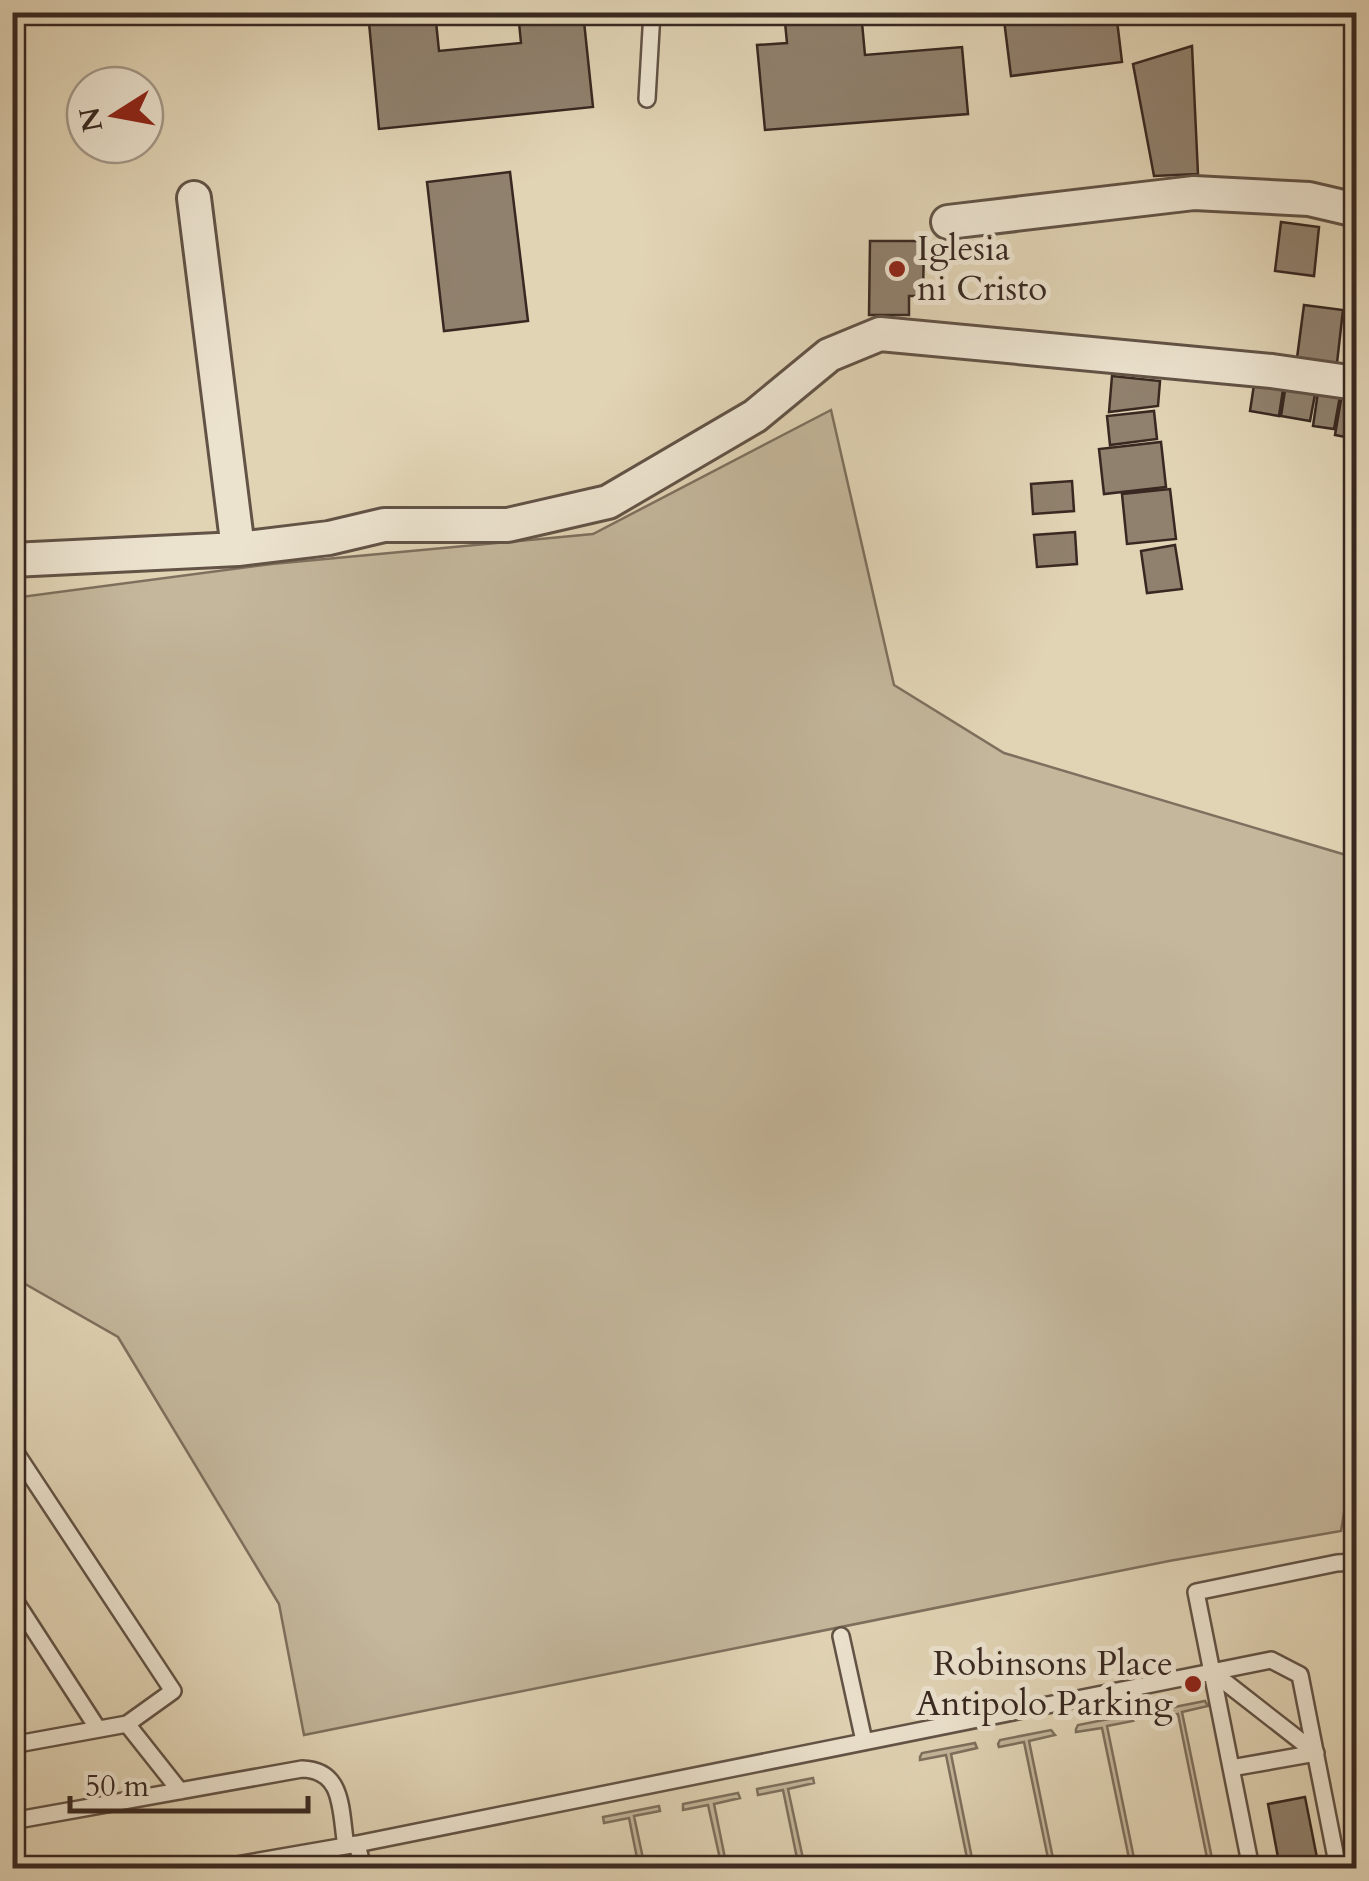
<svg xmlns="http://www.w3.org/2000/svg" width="1369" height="1881" font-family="Cardo,serif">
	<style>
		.green { fill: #c4b79c; stroke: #7e705e; stroke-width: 2.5 }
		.building { fill: #90816e; stroke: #382821; stroke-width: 2.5 }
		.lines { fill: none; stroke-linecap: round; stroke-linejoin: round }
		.lane-casing { stroke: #625346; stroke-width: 20 }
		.street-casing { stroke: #625346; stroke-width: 38 }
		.lane { stroke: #ece3cf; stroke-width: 15 }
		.street { stroke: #ece3cf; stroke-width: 32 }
		.poi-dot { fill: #8f2418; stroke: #ece3cf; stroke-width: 4 }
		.labels { text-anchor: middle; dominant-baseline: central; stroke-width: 10; stroke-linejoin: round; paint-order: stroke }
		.poi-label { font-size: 35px; fill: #382821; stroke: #ece3cf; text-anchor: start }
	</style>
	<rect width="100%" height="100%" fill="#e1d4b5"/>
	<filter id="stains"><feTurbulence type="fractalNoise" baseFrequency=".002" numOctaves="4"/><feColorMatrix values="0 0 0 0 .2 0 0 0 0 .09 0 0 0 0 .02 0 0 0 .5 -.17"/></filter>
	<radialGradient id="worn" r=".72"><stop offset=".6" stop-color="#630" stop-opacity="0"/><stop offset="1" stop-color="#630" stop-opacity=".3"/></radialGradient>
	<path class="green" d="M831 410 894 685 1004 753 1356 858V1440L1341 1531 1169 1561 304 1735 279 1604 118 1337 13 1277V598L272 564 593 534Z
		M1205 1701 1208 1706 1182 1712 1214 1868H1209L1178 1714 1152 1718V1715L1154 1711Z
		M1129 1715 1133 1721 1107 1726 1136 1868H1131L1102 1728 1076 1732V1729L1078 1725Z
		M1051 1730 1055 1735 1029 1741 1055 1868H1050L1024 1742 999 1747 998 1744 1000 1740Z
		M975 1743 977 1748 951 1754 974 1868H969L946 1755 920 1760V1757L922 1753Z
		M813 1778 814 1783 788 1789 805 1868H799L783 1790 758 1795 757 1789Z
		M738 1793 740 1798 714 1804 727 1868H722L708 1805 683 1810V1804Z
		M659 1806 660 1811 634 1816 645 1868H639L629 1818 604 1823 603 1817Z"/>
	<path class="building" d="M368 12H435L439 51 521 43 518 12H583L593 107 379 129Z
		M784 12H861L865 55 962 47 968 114 765 130 757 45 787 43Z
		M1003 12H1116L1122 62 1011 76Z
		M1192 46 1198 174 1154 176 1133 64Z
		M510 172 528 321 444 331 427 182Z
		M1281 222 1319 227 1314 276 1275 271Z
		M870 241H924L923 296H909V315H869Z
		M1304 305 1343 310 1337 363 1297 358Z
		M1112 376 1160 381 1158 406 1109 412Z
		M1255 378 1284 383 1279 416 1250 411Z
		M1286 384 1316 389 1310 421 1281 416Z
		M1318 392 1340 396 1334 429 1313 426Z
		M1342 394 1356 397V439L1335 435Z
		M1154 411 1157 439 1110 445 1107 416Z
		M1161 442 1166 487 1104 494 1099 449Z
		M1072 481 1074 511 1033 514 1031 484Z
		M1170 489 1176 539 1127 544 1122 494Z
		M1075 532 1077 564 1037 567 1034 535Z
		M1175 545 1182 589 1147 593 1141 551Z
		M1305 1797 1319 1868H1280L1268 1804Z"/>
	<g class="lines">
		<defs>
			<path id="lane" d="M647 99 652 12
				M12 1447 173 1691 127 1724 12 1745
				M12 1596 98 1729
				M841 1636 864 1741
				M1211 1671 1316 1753
				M127 1724 180 1791
				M1231 1768 1316 1753
				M12 1821 302 1769C345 1770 340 1812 346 1846
				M357 1844 363 1868
				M219 1868 357 1844 1271 1660 1300 1675 1338 1868
				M1251 1868 1196 1592 1337 1563 1356 1562"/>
			<path id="street" d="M948 222 1194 193 1309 199 1356 210
				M238 549 329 538 384 525H508L608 502 755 416 829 355 880 334 1272 371 1356 383
				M12 560 238 549 194 198"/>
		</defs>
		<use href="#lane" class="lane-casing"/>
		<use href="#street" class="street-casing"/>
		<use href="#lane" class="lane"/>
		<use href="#street" class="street"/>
	</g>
	<g class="poi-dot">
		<circle cx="897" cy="269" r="10"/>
		<circle cx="1193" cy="1684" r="10"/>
	</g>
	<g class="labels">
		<g class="poi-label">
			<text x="917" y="249">Iglesia<tspan x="917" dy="40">ni Cristo</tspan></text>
			<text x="1173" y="1664" text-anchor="end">Robinsons Place<tspan x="1173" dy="40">Antipolo Parking</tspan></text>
		</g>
	</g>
	<rect width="1369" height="1881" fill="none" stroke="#e1d4b5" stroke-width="50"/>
	<rect x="15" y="15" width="1339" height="1851" fill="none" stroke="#382821" stroke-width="5"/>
	<rect x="25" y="25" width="1319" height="1831" fill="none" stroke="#382821" stroke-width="2.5"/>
	<g transform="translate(115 115) rotate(259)"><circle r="48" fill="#ece3cf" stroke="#a49889" stroke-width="2.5"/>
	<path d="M0-8L18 38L0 25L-18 38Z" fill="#8f2418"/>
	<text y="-15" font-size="28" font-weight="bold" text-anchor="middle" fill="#382821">N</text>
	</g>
	<path d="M70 1796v15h238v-15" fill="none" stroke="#382821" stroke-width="5"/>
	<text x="85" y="1796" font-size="30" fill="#382821" stroke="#ece3cf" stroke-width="8" paint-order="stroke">50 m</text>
	<rect width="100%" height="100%" filter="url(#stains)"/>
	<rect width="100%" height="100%" fill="url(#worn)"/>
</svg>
